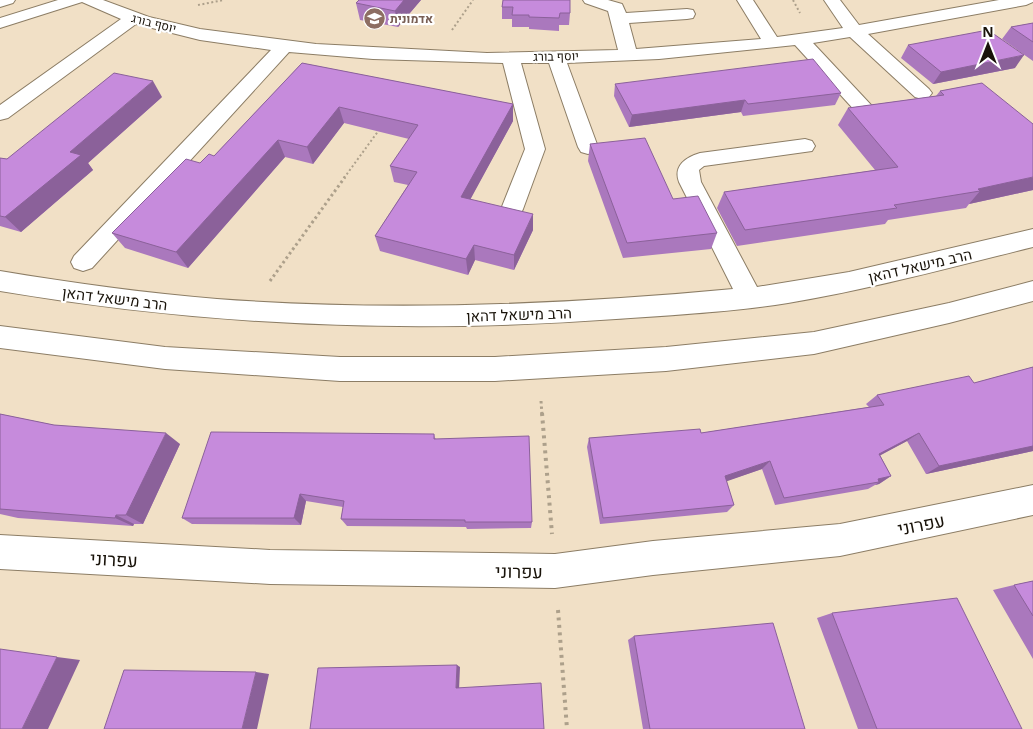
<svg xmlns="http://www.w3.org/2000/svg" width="1033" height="729" font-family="'Noto Sans',Heebo,sans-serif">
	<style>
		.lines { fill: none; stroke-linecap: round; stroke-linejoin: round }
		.minor-casing { stroke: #8c7d65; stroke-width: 2 }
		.path-far2 { stroke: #ada08b; stroke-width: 2; stroke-dasharray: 2 2.5; stroke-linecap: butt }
		.path-far1 { stroke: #ada08b; stroke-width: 3; stroke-dasharray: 2.5 3; stroke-linecap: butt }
		.path { stroke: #ada08b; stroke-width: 4; stroke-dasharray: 3 4.5; stroke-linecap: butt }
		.minor { fill: #fff; fill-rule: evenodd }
		.wall { fill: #aa78bd }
		.shaded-wall { fill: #8b619a }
		.building { fill: #c68bdc; stroke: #8b619a }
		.labels { text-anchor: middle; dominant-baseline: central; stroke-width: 4.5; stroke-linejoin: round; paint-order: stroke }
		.far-education-label { font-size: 12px; font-weight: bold; fill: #785e54; stroke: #fff; text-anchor: start }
		.far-street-label { font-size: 12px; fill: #19130a; stroke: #fff }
		.street-label { font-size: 15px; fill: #19130a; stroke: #fff }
		.near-street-label { font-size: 18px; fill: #19130a; stroke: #fff }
	</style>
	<rect width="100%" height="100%" fill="#f1e0c6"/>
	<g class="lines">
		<defs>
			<path id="minor" d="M0 0H15L13 3 0 7Z
				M58 0H103L149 17 200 29 316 44 487 53 618 50 608 11 585 3 583 0H608L622 4 626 13 687 9 693 10 695 14 693 18 687 19 629 23 636 49 761 39 737 0H753L777 37 843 28 824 0H840L859 25 999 0H1033V2L1026 5 868 34 929 89 932 93 929 97 922 99 915 97 850 37 813 43 872 106 875 110 872 114 865 116 858 114 795 45 659 59 567 63 598 147 595 152 588 154 581 152 578 147 549 63H521L545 149 523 209 520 215 512 217 504 215 501 209 525 149 503 63 373 59 289 52 92 268 83 271 74 268 71 262 74 256 271 50 200 40 136 24 8 118 0 120V105L121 19 82 2 0 28V18Z
				M805 139 812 141 815 146 812 151 704 166 699 170 701 182 757 287 849 272 1033 229V247C952 267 871 289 788 303 732 312 673 315 616 319 407 334 207 326 0 291V271C72 283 144 293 217 299 389 312 562 305 733 289L679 182C673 166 686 157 700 153Z
				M1033 281V301L949 323 814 354 666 371 495 381H340L165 369 0 348V326L165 347 340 357H495L666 347 814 332 949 303Z
				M1033 485V515L840 556 653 575 555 588 270 584 0 569V535L270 550 555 554 653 541 840 524Z"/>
		</defs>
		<use href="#minor" class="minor-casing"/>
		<path class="path-far2" d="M793 0 800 13
			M198 5 224 0
			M452 30 473 0
			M344 178 379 130"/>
		<path class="path-far1" d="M270 281 345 177
			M541 401 542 415"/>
		<path class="path" d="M542 413 552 534
			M558 610 567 729"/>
		<use href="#minor" class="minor"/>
	</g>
	<path class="wall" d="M359 0H421L398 27 360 20 356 3Z
		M503 0 570 13 569 25H559V31L529 29V27H512V19H502V7Z
		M1033 23V61L1002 39 1011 27Z
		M908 45 1015 68 933 84 901 58Z
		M302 63 513 104V121L470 199 533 230 514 270 475 260 468 275 380 251 375 236 408 185 394 182 390 166 409 139 344 123 313 164 285 157 188 268 125 248 112 233 200 163 214 156Z
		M982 83 1033 190 969 204 966 208 888 220 885 224 737 246 717 208 724 192 875 170 838 125 848 108 936 96 940 91Z
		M615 84 841 93 835 105 743 116 741 112 629 127 614 96Z
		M162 97 88 163 93 170 21 232 0 226V158L7 159Z
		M590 144 673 199 717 233 711 249 623 258 588 161Z
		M1033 367V451L926 474 907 441 880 455 891 476 879 484 875 485 868 489 775 505 762 469 726 481 734 505 727 512 600 524 587 447 589 438 701 433 869 407 866 404 877 395 974 383Z
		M0 414 54 425 180 444 143 524H134L133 526 18 518 0 514Z
		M434 434 435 438 532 522 531 528 467 529 466 527 347 526 341 519 343 507 306 501 301 525 192 524 182 518Z
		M1033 581V659L993 590 1014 585Z
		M832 613 1022 729H858L817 618Z
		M634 636 805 729H643L628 640Z"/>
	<path class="shaded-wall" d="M404 0H421L398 27 395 11Z
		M1024 55 1015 68 933 84 941 72Z
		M153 81 162 97 88 163 93 170 21 232 5 217 70 152Z
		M745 100 741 112 629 127 632 115Z
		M513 104V121L463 213 461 197Z
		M339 107 344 123 313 164 307 147Z
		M278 140 285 157 188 268 176 252Z
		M1033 177V190L969 204 980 191 978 189Z
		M533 214V230L514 270V255Z
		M474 245 475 260 468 275 466 259Z
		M166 433 180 444 143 524 126 515Z
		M919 433 907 441 868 462 879 454Z
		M1033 446V451L926 474 939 466Z
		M770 461 762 469 719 484 725 476Z
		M891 476 879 484 875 485 879 482 878 479Z
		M300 494 306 501 301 525 294 518Z
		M116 515 134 524 133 526 115 518Z
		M57 657 80 660 48 729H22Z
		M457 665 460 667 459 690 456 688Z
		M256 672 269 674 257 729H242Z"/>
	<path class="building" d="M359 0H404L395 11 356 3Z
		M503 0H570V13H560L559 18 529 17V15H512L513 7H502Z
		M1033 23V42L1011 27Z
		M988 30 1024 55 941 72 908 45Z
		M813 59 841 93 748 104 745 100 632 115 615 84Z
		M302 63 513 104 461 197 533 214 514 255 474 245 466 259 375 236 417 172 390 166 418 125 339 107 307 147 278 140 176 252 112 233 186 159 200 163 209 154 214 156Z
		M114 73 153 81 70 152 81 155 5 217 0 216V158L7 159Z
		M982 83 1033 124V177L978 189 980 191 894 205 897 208 745 230 724 192 898 167 848 108 944 95 940 91Z
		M645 138 673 199 698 196 717 233 627 243 590 144Z
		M1033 367V446L939 466 919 433 879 454 891 476 878 479 879 482 784 498 770 461 725 476 734 505 603 518 589 438 700 429 701 433 884 405 877 395 969 376 974 383Z
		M0 414 54 425 166 433 126 515H116L115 518 0 509Z
		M211 432 434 434V439L529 436 532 522H465V520L341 519 344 501 300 494 294 518H182Z
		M1033 581V616L1014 585Z
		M957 598 1022 729H877L832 613Z
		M773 623 805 729H650L634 636Z
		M0 649 57 657 22 729H0Z
		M457 665 456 688 541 683 544 729H310L318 668Z
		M124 670 256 672 242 729H104Z"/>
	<defs>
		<symbol id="school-disc" viewBox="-11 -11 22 22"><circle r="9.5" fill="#8d6e63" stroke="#fff"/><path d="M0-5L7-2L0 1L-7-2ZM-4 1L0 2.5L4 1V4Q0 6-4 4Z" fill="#fff"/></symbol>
	</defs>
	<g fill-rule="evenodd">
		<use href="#school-disc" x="362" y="6" width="25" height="25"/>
	</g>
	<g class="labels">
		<g class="far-education-label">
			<text x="390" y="18">אדמונית</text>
		</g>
		<g class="far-street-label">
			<text transform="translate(154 23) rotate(14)">יוסף בורג</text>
			<text transform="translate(556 56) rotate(-1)">יוסף בורג</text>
		</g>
		<g class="street-label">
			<text transform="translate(920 265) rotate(-13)">הרב מישאל דהאן</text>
			<text transform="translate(115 298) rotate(7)">הרב מישאל דהאן</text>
			<text transform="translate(519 314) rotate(-2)">הרב מישאל דהאן</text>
		</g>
		<g class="near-street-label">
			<text transform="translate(921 524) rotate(-11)">עפרוני</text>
			<text transform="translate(114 559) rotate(3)">עפרוני</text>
			<text transform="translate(519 571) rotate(1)">עפרוני</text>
		</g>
	</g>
	<g transform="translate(988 45)" stroke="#ffffff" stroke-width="4" paint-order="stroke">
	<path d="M0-4L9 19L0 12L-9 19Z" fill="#19130a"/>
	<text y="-8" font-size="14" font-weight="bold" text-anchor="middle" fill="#19130a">N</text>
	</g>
</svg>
